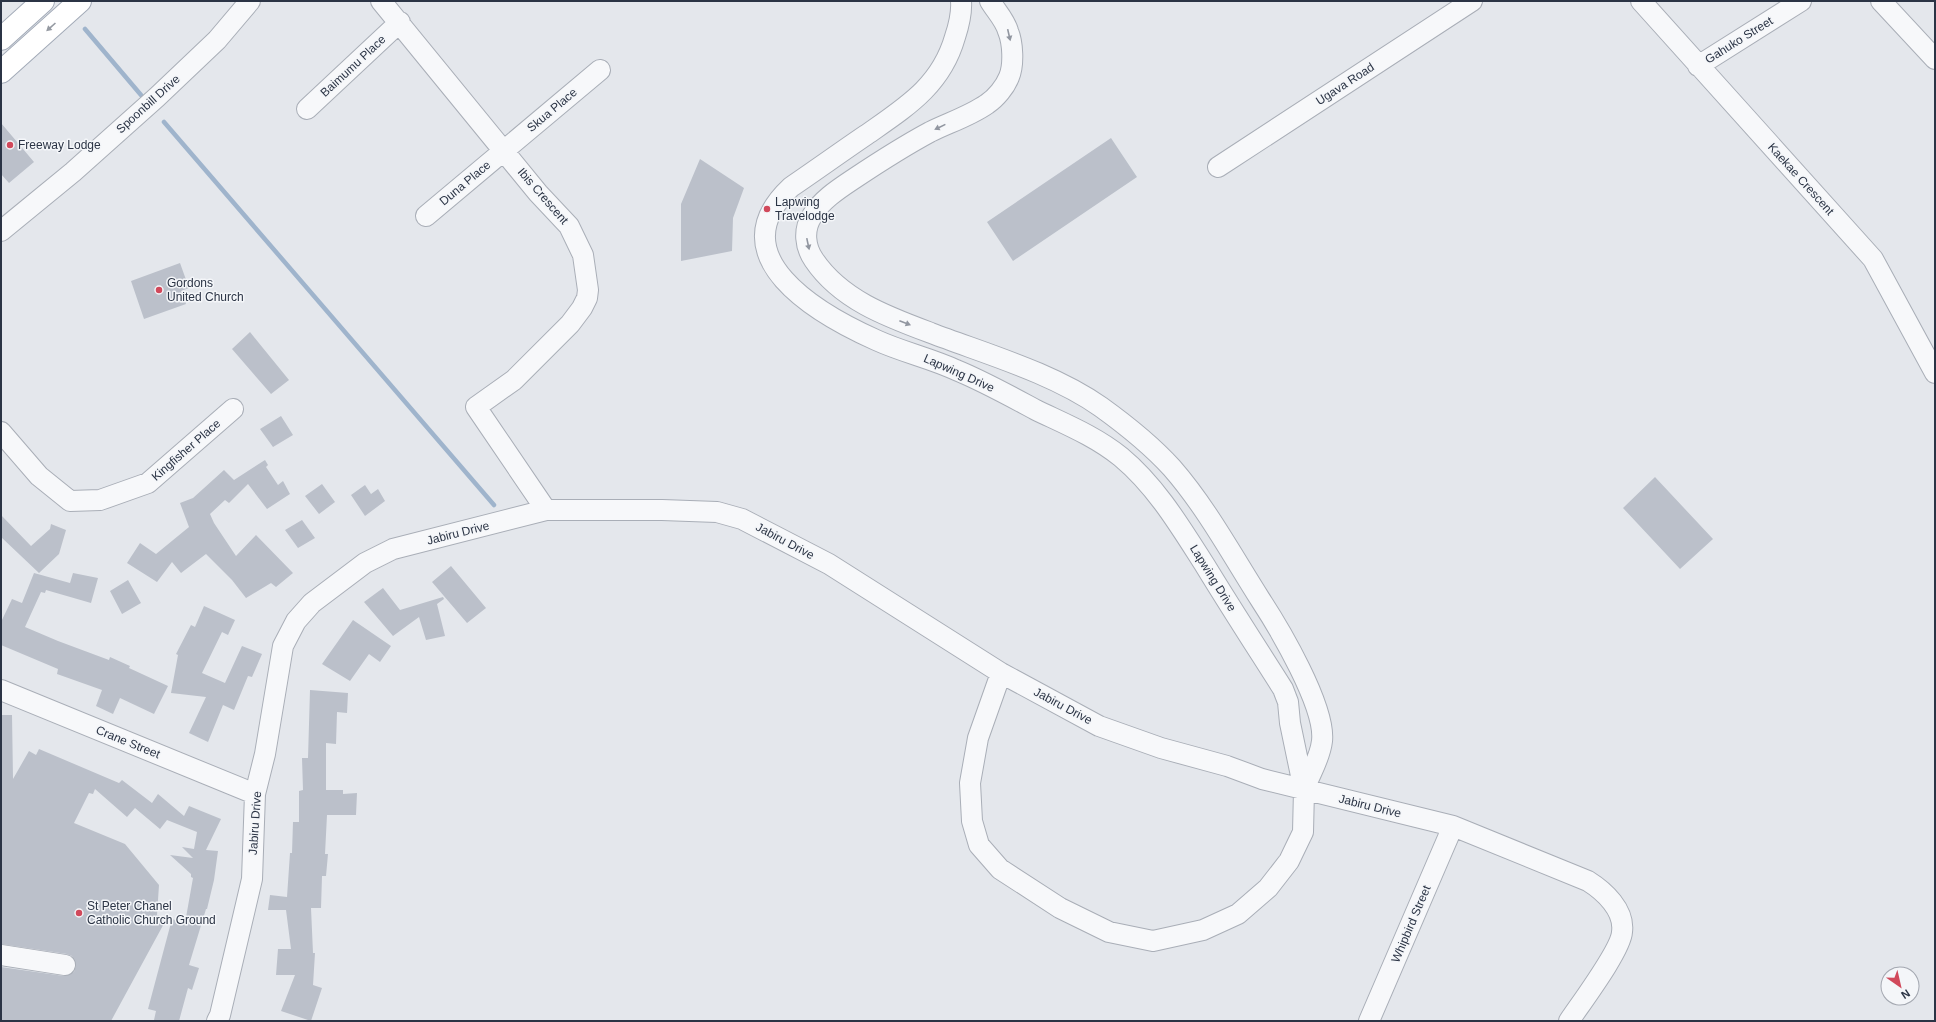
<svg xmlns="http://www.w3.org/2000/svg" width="1936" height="1022" font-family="Arial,sans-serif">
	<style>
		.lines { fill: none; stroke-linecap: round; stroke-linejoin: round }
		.stream { stroke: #9fb4cc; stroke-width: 4.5 }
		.building { fill: #bbc0ca }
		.minor-casing { stroke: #a9aeb7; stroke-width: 22 }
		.major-casing { stroke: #a3abb8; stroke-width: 24 }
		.minor { stroke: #f7f8fa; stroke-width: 20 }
		.major { stroke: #fff; stroke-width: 22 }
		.oneway { fill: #959aa2 }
		.oneway2 { fill: #9196a0 }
		.poi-dot { fill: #d1495b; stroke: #f4f6f9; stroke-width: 1.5 }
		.labels { text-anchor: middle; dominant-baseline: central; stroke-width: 3; stroke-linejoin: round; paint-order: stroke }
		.street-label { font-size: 12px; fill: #2b3445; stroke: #f4f6f9 }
		.poi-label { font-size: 12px; fill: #2b3445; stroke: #f4f6f9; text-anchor: start }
	</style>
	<rect width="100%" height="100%" fill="#e4e7ec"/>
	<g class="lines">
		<path class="stream" d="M85 29 141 95
			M164 122 494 505"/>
	</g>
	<path class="building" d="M1 123 34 162 9 183 1 174Z
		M1111 138 1137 177 1013 261 987 222Z
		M700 159 744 188 733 218 732 251 681 261V204Z
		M180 263 189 288 181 291 186 304 144 319 131 281Z
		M250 332 289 380 271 394 232 349Z
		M281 416 293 435 273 447 260 429Z
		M265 460 268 465 266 467 278 485 283 481 290 494 267 509 248 484 229 503 225 500 210 514 214 523 236 556 256 535 293 573 276 587 271 583 246 598 232 580 206 554 181 573 172 562 157 582 127 563 140 543 156 554 189 527 180 503 193 498 224 470 234 480Z
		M1655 477 1713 539 1680 569 1623 508Z
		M322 484 335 502 319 514 305 496Z
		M365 485 371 494 378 489 385 501 365 516 351 495Z
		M1 515 31 546 50 529 51 524 66 530 59 554 39 573 1 537Z
		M302 520 315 538 298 548 285 530Z
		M451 566 486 608 467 623 432 582Z
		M34 573 70 583 73 573 98 578 91 603 46 590 45 593 41 592 25 627 58 641 109 660 110 657 130 666 129 668 168 686 154 714 120 698 113 714 96 706 102 690 57 674 58 669 1 645V622L12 599 22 603Z
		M128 580 141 603 122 614 110 591Z
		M383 588 400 610 443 597 444 599 437 604 445 636 426 640 419 617 393 636 364 602Z
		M204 606 235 620 228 635 222 632 202 673 225 683 242 646 262 654 252 677 248 676 234 710 223 705 208 742 189 733 206 697 171 693 178 655 176 654 191 625 195 627Z
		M353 620 391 646 380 662 369 654 350 681 322 664Z
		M310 690 348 693 347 713 337 712 336 744 326 743V790H343V794L357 793 356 815H327L325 854H328L326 876H322L321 908H311L313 953H315L313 985 322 988 311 1021 281 1011 295 975H276L278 949H291L286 910H268L270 895 287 897 290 853H292L293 822H299V791L303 790 302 758H308Z
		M1 715H12L13 779 29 751 36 755 39 749 119 783 122 780 152 803 158 794 184 816 189 806 221 819 206 850 218 851 214 880 207 909H206L189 965 199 968 192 990 188 988 179 1021 154 1020 156 1011 148 1009 172 919 185 923 193 878 191 877V874L170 855 193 858 182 847 194 849 197 832 167 820 160 829 135 808 127 817 95 789 93 794 89 793 74 823 125 844 159 885 157 915 167 918 111 1021H1V967L64 976 74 972 76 966 72 956 67 954 1 944Z"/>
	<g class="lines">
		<defs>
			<path id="minor" d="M381 1 538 193 569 226 583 255 588 290 587 298 582 308 570 324 514 380 476 407 546 510
				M961 1C962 14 959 25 955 37 941 86 906 107 866 135 841 152 816 170 791 187 717 256 818 314 876 340 902 352 930 358 956 370 983 381 1010 396 1036 410 1065 424 1095 436 1121 457 1157 487 1181 528 1206 567 1231 608 1257 648 1283 689L1288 702 1290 723 1304 790 1303 832 1289 861 1268 888 1238 914 1203 930 1153 941 1109 932 1060 908 1000 869 979 845 972 821 970 783 978 738 1001 673
				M990 1C996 11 1005 20 1008 31 1013 43 1014 65 1009 77 1005 87 996 98 987 104 970 116 948 123 930 132 904 146 879 162 855 178 840 188 821 200 812 216 803 230 805 247 814 260 841 300 888 317 931 333 986 354 1053 373 1101 407 1126 425 1152 446 1172 468 1206 507 1232 555 1260 599 1279 628 1326 707 1322 741 1320 759 1310 773 1304 790
				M1641 1 1873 259 1935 373
				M1881 1 1935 59
				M1698 66 1801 1
				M307 109 400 22
				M1218 167 1472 1
				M426 216 600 70
				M1 231 73 172 157 97 217 40 250 1
				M1 432 39 476 70 501 100 500 148 483 233 409
				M1 690 255 794
				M1 955 65 965
				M217 1021 220 1015 252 879 255 794 265 754 283 646 296 621 312 603 365 563 393 549 546 510H662L717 512 742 519 829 564 1001 673 1099 726 1161 748 1227 766 1262 779 1453 826 1588 881C1604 891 1625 910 1622 932 1621 950 1581 1003 1569 1021
				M1369 1021 1453 826"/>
			<path id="major" d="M1 39 43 1
				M1 72 80 1"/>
		</defs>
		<use href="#minor" class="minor-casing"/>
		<use href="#major" class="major-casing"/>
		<use href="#minor" class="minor"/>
		<use href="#major" class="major"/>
	</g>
	<defs><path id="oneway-solid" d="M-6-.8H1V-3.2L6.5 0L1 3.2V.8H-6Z"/></defs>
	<use class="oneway" href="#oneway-solid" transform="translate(51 27) rotate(138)"/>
	<g class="oneway2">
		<use href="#oneway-solid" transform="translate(1009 35) rotate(77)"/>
		<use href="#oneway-solid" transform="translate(940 127) rotate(154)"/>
		<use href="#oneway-solid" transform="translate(808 244) rotate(78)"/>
		<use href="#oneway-solid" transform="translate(905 323) rotate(21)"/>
	</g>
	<g class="poi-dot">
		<circle cx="10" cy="145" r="4"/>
		<circle cx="767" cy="209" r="4"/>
		<circle cx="159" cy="290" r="4"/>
		<circle cx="79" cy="913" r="4"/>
	</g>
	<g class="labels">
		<g class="street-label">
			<text transform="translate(1739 40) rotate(-32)">Gahuko Street</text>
			<text transform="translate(353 66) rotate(-43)">Baimumu Place</text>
			<text transform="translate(1345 84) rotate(-33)">Ugava Road</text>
			<text transform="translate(148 104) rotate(-42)">Spoonbill Drive</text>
			<text transform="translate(552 110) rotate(-40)">Skua Place</text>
			<text transform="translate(1801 179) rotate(48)">Kaekae Crescent</text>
			<text transform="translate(465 183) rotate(-40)">Duna Place</text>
			<text transform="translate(543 196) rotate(49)">Ibis Crescent</text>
			<text transform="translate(959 373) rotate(24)">Lapwing Drive</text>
			<text transform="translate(186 450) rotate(-41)">Kingfisher Place</text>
			<text transform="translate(458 533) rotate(-14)">Jabiru Drive</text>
			<text transform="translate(785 541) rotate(28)">Jabiru Drive</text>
			<text transform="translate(1213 578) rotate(58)">Lapwing Drive</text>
			<text transform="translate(1063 706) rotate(28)">Jabiru Drive</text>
			<text transform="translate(128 742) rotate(22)">Crane Street</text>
			<text transform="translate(1370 806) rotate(14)">Jabiru Drive</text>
			<text transform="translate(255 823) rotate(-86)">Jabiru Drive</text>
			<text transform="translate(1411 924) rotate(-67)">Whipbird Street</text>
		</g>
		<g class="poi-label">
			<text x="18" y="145">Freeway Lodge</text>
			<text x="775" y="202">Lapwing<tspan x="775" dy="14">Travelodge</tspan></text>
			<text x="167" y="283">Gordons<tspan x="167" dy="14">United Church</tspan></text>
			<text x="87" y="906">St Peter Chanel<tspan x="87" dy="14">Catholic Church Ground</tspan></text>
		</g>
	</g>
	<rect width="1936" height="1022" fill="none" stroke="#2b3445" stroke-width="4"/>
	<g transform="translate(1900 986) rotate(146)"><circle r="19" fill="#f4f6f9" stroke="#a4a8b1"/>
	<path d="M0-3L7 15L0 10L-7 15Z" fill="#d1495b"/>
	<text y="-6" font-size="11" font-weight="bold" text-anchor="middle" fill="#2b3445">N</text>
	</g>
</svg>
